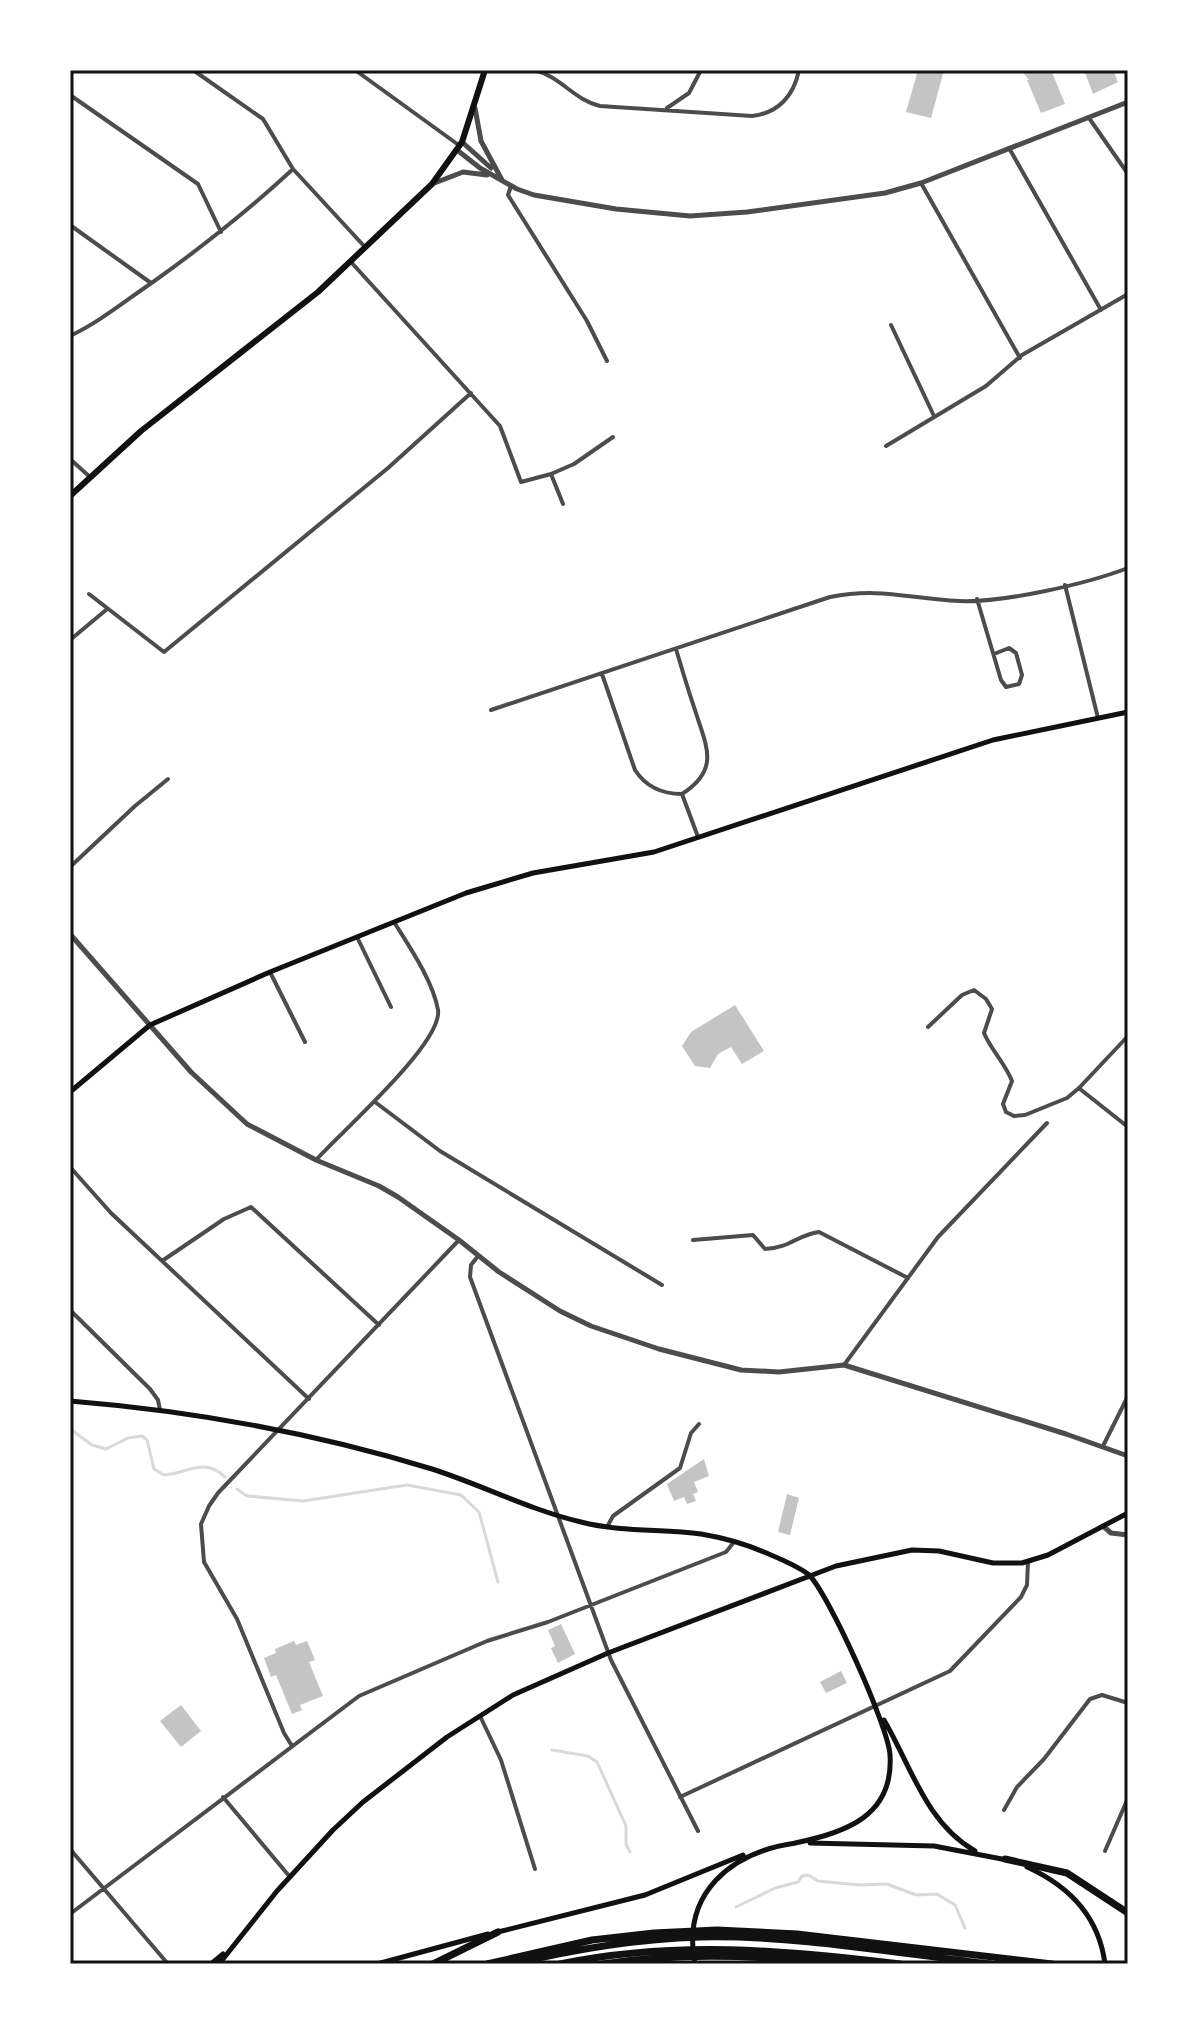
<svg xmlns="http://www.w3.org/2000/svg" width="1198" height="2034" font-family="'Titillium Web',sans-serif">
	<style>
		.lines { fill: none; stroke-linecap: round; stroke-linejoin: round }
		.stream { stroke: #d9d9d9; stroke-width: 3 }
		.building { fill: #c4c4c4 }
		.minor { stroke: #4c4c4c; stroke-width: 4 }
		.tertiary { stroke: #4c4c4c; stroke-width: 5 }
		.secondary { stroke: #111; stroke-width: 5 }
		.primary { stroke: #111; stroke-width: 6 }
		.motorway { stroke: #111; stroke-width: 7 }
		.neatline { fill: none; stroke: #111; stroke-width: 3 }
	</style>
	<rect width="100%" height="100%" fill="#fff"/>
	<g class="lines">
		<path class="stream" d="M70 1429 92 1445 106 1449 128 1438 142 1436 147 1440 154 1469 164 1475C188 1473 204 1457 225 1477
			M237 1489 247 1496 303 1501 407 1485 461 1495 479 1512 498 1582
			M552 1750 588 1756 597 1762 626 1826V1844L630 1852
			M736 1907 775 1888 798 1882 802 1876 808 1875 818 1881 860 1885 887 1884 916 1895 937 1894 955 1905 965 1928"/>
	</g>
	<path class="building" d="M918 70H944L931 118 906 112Z
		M1021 70H1051L1065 104 1041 113 1027 80H1029Z
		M1084 70H1113L1118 82 1093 94Z
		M735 1005 764 1051 742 1064 731 1047 718 1054 710 1068 695 1066 682 1046 691 1032Z
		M704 1459 709 1476 694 1482 698 1492 693 1494 696 1501 687 1504 684 1497 674 1501 667 1484Z
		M787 1494 799 1498 790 1535 778 1532Z
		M561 1624 575 1654 558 1663 551 1648 555 1646 548 1630Z
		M294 1641 296 1645 307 1641 315 1660 309 1662 323 1696 300 1705 302 1710 292 1714 276 1675 271 1677 264 1658 276 1653 275 1649Z
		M841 1671 847 1683 826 1693 820 1682Z
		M181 1705 201 1731 181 1747 160 1721Z"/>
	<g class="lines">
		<path class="minor" d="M193 70 263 119 293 169 364 246
			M355 70 460 146
			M534 70C560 76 574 100 600 106L752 116C779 113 794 95 799 70
			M70 95 198 184 221 232
			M667 108 689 93 701 70
			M1089 118 1128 174
			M1009 148 1101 310
			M921 183 1020 358
			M511 186 508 195 587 321 607 361
			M70 225 151 283
			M351 262 500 426 521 482 551 474
			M891 325 934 416
			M70 336C101 321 125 301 153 282 202 247 249 210 293 169
			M886 446 986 386 1022 355 1128 294
			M70 459 90 477
			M563 504 551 474 574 464 613 437
			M1065 585 1098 718
			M89 594 164 652 388 468 471 393
			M977 599 1001 680 1006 687 1019 684 1022 675 1016 653 1009 648 994 654
			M70 640 106 610
			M602 674 635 770C646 787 662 794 682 794 721 769 706 746 695 710 688 690 682 669 676 649
			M491 710 830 597C881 587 910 599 959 601 1003 603 1086 584 1128 568
			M682 794 698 837
			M70 867 135 806 168 779
			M357 937 391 1007
			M270 972 305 1042
			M928 1027 962 995 974 990 986 999 992 1009 984 1033C991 1050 1005 1063 1012 1081L1003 1104 1006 1112 1014 1116 1025 1115 1067 1098 1079 1088 1128 1036
			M1080 1089 1128 1127
			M375 1102 440 1151 662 1285
			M316 1160C341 1132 443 1043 438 1010 433 981 409 946 394 922
			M70 1167 111 1213 309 1399
			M693 1240 753 1235 765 1249C790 1248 797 1235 819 1232L906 1277
			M478 1256 471 1265 470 1277 611 1660 698 1831
			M162 1261 224 1219 251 1207 379 1325
			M70 1310 150 1389 158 1400 160 1410
			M844 1365 938 1237 1047 1123
			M1103 1446 1128 1396
			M607 1527 613 1516 680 1468 691 1433 699 1424
			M480 1716 501 1760 535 1869
			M292 1746 284 1733 237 1619 204 1562 201 1524 209 1506 218 1493 459 1240
			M223 1797 290 1877
			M680 1797 950 1671 1021 1597 1027 1585 1028 1561
			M1004 1810 1017 1787 1044 1759 1090 1699 1102 1695 1128 1703
			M70 1849 168 1964
			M1105 1851 1128 1798
			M70 1914 359 1696 487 1641 548 1622 726 1552 734 1542"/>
		<path class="tertiary" d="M475 108 481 141 502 180
			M462 142 491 168
			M457 150 480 168 517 189 534 195 616 209 690 216 747 212 885 193 921 183 1128 102
			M432 184 463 172 487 175
			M70 934 191 1072 247 1124 316 1160 379 1186 398 1197 459 1240 499 1272 560 1311 591 1326 659 1349 741 1370 779 1372 844 1365 1066 1434 1128 1456
			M1103 1526 1111 1533 1128 1535"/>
		<path class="secondary" d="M70 1092 150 1025 270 972 466 893 533 873 654 852 993 740 1128 712
			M70 1401C193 1411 315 1433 432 1469 482 1485 530 1510 581 1522 620 1532 661 1529 701 1534 725 1538 749 1545 771 1555 783 1560 797 1566 808 1574 827 1590 889 1728 890 1755 894 1816 845 1833 795 1843
			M884 1720C911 1766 926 1823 975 1851
			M810 1843 934 1846 1007 1860
			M1027 1867C1069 1886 1099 1917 1105 1964
			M498 1932 645 1895 743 1855
			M211 1964 223 1954
			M219 1964 277 1891 333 1830 363 1802 447 1737 513 1695 608 1653 836 1566 912 1550 939 1551 993 1563H1022L1048 1555 1128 1513
			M377 1964 488 1934
			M695 1964C681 1893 731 1852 796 1843"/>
		<path class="primary" d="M70 496 141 431 318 292 432 184 462 142 485 70"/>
		<path class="motorway" d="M1005 1859 1067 1873 1128 1913
			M433 1964 498 1932
			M487 1964 592 1940 654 1933 717 1930 797 1934 1052 1964
			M513 1964C575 1949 637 1939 700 1937 797 1935 894 1953 990 1964
			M560 1964C676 1940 784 1950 900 1964
			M603 1964C681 1952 759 1955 838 1964"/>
	</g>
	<rect width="1198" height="2034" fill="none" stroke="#ffffff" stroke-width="144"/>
	<rect x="72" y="72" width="1054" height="1890" class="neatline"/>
</svg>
